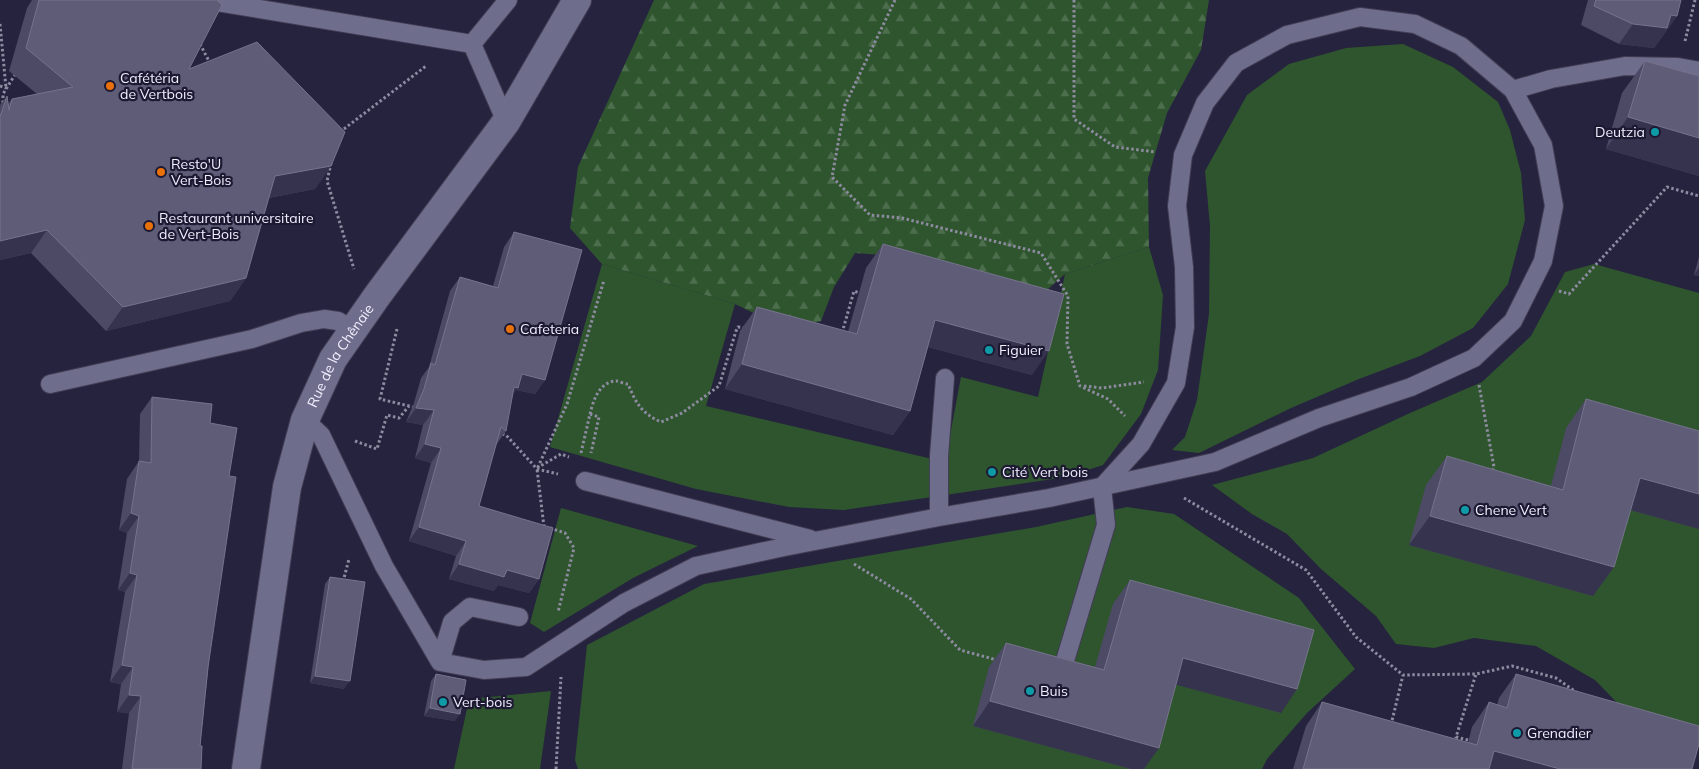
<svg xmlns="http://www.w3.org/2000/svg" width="1699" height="769" font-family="Mulish,sans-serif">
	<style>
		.grass { fill: #2f552e }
		.forest { fill: url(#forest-firs) }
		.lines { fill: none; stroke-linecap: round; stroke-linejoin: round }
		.service-casing { stroke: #413d54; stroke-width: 20 }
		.minor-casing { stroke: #413d54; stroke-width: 30 }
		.path { stroke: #8d8ba0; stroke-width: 3; stroke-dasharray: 2.5 2.5; stroke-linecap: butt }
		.service { stroke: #6f6d8c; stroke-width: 18 }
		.minor { stroke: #6f6d8c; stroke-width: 28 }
		.wall { fill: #4d4a66 }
		.shaded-wall { fill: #36334f }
		.building { fill: #5f5c77; stroke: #76738c }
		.food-dot { fill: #e8710a; stroke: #1d1933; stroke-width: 2 }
		.culture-dot { fill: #0f9aa8; stroke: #1d1933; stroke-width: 2 }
		.labels { text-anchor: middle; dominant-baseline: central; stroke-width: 4.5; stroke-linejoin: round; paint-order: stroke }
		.poi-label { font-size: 14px; fill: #f0effe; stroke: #1d1933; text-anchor: start }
		.street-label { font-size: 14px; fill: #f0effe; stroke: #1d1933 }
	</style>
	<defs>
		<pattern id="forest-firs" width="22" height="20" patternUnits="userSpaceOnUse" patternTransform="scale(1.25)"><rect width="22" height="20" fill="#2f552e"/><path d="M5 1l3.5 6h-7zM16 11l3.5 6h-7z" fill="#4d6e4d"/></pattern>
	</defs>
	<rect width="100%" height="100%" fill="#26233e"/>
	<path class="grass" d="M1403 44 1453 67 1498 102 1510 130 1521 173 1525 220 1508 284 1473 328 1420 356 1359 379 1291 408 1199 453 1172 450 1185 437 1197 400 1209 314 1210 226 1205 171 1247 95 1289 64 1346 48Z
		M1149 247 1163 295 1158 370 1141 414 1103 465 1066 477 844 510 789 507 696 489 550 447 602 264 735 304 706 406 945 462 961 377 1038 397 1065 274Z
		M1594 264 1699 293V727L1633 719 1595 680 1536 646 1474 638 1434 648 1396 644 1376 616 1321 569 1287 534 1252 514 1212 485 1313 458 1410 413 1482 382 1531 336 1565 272Z
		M1127 507 1174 514 1299 598 1355 669 1307 713 1267 759 1262 769H578L575 760 587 645 704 584 1036 527Z
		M561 508 698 546 633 578 544 632 530 623Z
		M551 691 540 769H454L469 699Z"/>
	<path class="forest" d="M654 0H1209L1201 50 1167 113 1148 178 1149 247 1065 274 1038 298 882 255 855 253 834 287 821 321 797 327 770 321 735 304 602 264 570 228 578 167Z"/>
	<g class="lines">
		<defs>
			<path id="service" d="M217 2 472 44
				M1513 90 1551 79 1625 66 1678 67 1699 71
				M506 122 472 44 508 0
				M50 384 252 339 301 323 324 319 338 321 354 331
				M305 420 321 435 384 566 440 662 484 670 526 667 624 603 696 566 784 547 939 517 1049 498 1215 462 1319 418 1411 387 1474 358 1513 321 1543 261 1554 206 1543 145 1513 90 1461 46 1415 24 1360 17 1287 35 1236 63 1205 103 1183 155 1177 206 1184 267 1185 327 1176 383 1141 444 1102 487 1106 525 1061 674
				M585 481 810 539
				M939 517V456L945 378
				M440 662 452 622 470 607 519 617"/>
			<g id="minor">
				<path id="s1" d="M246 769 287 487 305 420 333 359 377 296 506 122 577 0"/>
			</g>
		</defs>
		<use href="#service" class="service-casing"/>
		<use href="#minor" class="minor-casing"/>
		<path class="path" d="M895 0 845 105 832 177 870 215 902 218 1041 253 1068 296 1067 344 1080 386 1108 399 1125 416
			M1074 0V119L1115 147 1156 152
			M0 24 6 88
			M1685 41 1695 0
			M200 44 210 63
			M0 86 6 88
			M3 103V94L16 73
			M340 132 426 66
			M331 163 327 181 354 269
			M1559 291 1569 294 1667 187 1699 196
			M397 329 380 399 409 406
			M842 333 854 291 859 293
			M1479 385 1494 467 1492 473
			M1084 386 1102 388 1144 382
			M590 414C593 401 599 382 616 381 619 381 624 384 628 384 636 403 641 413 661 422L682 413 719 386 736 331 738 327 747 328
			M502 434 506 435 537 469 558 474
			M355 441 377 449 387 415 399 418 409 406 416 408
			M581 453 590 414 599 417 591 453
			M537 468 561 454 569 457
			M1184 498 1306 570 1356 637 1403 675 1476 674 1512 666 1556 678 1576 692
			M544 527 537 469 567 404 604 280
			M550 528 565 533 574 548 558 612
			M854 564 911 599 960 650 997 660
			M343 582 349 559
			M1391 725 1403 675
			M1468 740 1456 737 1476 674
			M556 769 561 677"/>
		<use href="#service" class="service"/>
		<use href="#minor" class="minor"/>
	</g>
	<path class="wall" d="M32 0H217L189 69 331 166 315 189 269 198 246 278 230 301 106 331 31 253 0 260V105L7 96 8 104 12 99 37 94 9 71 27 8Z
		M1588 0H1681L1677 16 1654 48 1619 44 1581 25Z
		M1645 61 1699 76V176L1606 149 1622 93Z
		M514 232 545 380 535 394 516 390 512 395 506 431 496 445 479 506 539 579 529 593 498 585 494 591 449 579 456 556 409 541 431 463 415 458 423 425 406 422 414 403 421 378 429 367 450 291 460 277 493 286 504 247Z
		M883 244 1032 375 928 347 910 411 893 435 725 389 740 331 757 307 848 332 866 268Z
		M1699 257V276L1694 275Z
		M152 397 210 423 229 476 200 746 201 769H122L129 713 117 712 121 684 110 682 125 592 118 590 127 533 119 530 127 479 139 461 140 414Z
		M1586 399 1699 431V529L1630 510 1593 596 1409 545 1426 485 1447 456 1551 486 1566 428Z
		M330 577 344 689 310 683 325 584Z
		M1130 580 1281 713 1176 684 1144 769H1131L973 726 989 667 1006 643 1095 667 1113 604Z
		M436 674 455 721 424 716 431 681Z
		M1516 674 1692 769H1293L1306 726 1322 702 1468 743 1472 727 1489 702 1497 705 1499 698Z"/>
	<path class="shaded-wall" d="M1671 15 1677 16 1654 48 1619 44 1633 24Z
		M1628 117 1699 138V176L1606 149Z
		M331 166 315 189 258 200 275 176Z
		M47 230 31 253 0 260V241Z
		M1699 268V276L1694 275Z
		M246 278 230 301 106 331 123 307Z
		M935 320 1049 351 1032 375 918 344Z
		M742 364 910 411 893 435 725 389Z
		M522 374 545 380 535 394 516 390 508 402 504 401Z
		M416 408 434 410 423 425 406 422Z
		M425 444 441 448 431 463 415 458Z
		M1640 478 1699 494V529L1619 507Z
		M131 513 139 516 127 533 119 530Z
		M1430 516 1614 567 1593 596 1409 545Z
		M419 527 466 541 456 556 409 541Z
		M459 564 507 570 539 579 529 593 498 585 494 591 449 579Z
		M130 573 137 575 125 592 118 590Z
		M1183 658 1297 689 1281 713 1166 682Z
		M122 665 133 667 121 684 110 682Z
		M315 676 350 681 344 689 310 683Z
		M129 695 141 696 129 713 117 712Z
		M990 701 1159 748 1144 769H1131L973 726Z
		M430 708 460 714 455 721 424 716Z
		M1494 751 1560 769H1481Z"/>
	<path class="building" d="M39 0H217L222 5 189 69 257 42 345 132 331 166 275 176 246 278 123 307 47 230 0 241V117L7 96 9 110 12 99 73 87 26 48Z
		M1596 0H1681L1677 16 1671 15 1667 28 1633 24 1594 6Z
		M1645 61 1699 76V138L1628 117Z
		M514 232 582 250 545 380 522 374 518 388 514 387 506 431 501 427 479 506 553 528 539 579 507 570 504 577 459 564 466 541 419 527 441 448 425 444 434 410 416 408 424 389 431 363 435 365 460 277 498 288Z
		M883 244 1064 294 1049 351 935 320 910 411 742 364 757 307 857 334Z
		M152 397 212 404 210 423 237 428 229 476 236 477 208 667 200 746H202L201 769H132L141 696 129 695 133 667 122 665 137 575 130 573 139 516 131 513 139 461 151 463Z
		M1586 399 1699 431V494L1640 478 1614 567 1430 516 1447 456 1563 490Z
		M330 577 365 582 350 681 315 676Z
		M1130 580 1314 630 1297 689 1183 658 1159 748 990 701 1006 643 1104 670Z
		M436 674 466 680 460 714 430 708Z
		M1516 674 1699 726V744L1692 769H1560L1494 751 1489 769H1303L1322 702 1477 745 1489 702 1507 708Z"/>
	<g class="food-dot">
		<circle cx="110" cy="86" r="5"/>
		<circle cx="161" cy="172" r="5"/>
		<circle cx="149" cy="226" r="5"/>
		<circle cx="510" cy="329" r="5"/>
	</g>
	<g class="culture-dot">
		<circle cx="1655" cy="132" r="5"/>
		<circle cx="989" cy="350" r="5"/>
		<circle cx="992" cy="472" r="5"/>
		<circle cx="1465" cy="510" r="5"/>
		<circle cx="1030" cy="691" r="5"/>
		<circle cx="443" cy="702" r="5"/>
		<circle cx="1517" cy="733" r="5"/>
	</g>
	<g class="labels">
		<g class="poi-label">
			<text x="120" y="78">Cafétéria<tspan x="120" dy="16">de Vertbois</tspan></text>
			<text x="1645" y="132" text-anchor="end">Deutzia</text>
			<text x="171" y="164">Resto'U<tspan x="171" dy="16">Vert-Bois</tspan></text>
			<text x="159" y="218">Restaurant universitaire<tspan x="159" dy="16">de Vert-Bois</tspan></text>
			<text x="520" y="329">Cafeteria</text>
			<text x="999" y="350">Figuier</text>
			<text x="1002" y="472">Cité Vert bois</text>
			<text x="1475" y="510">Chene Vert</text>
			<text x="1040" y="691">Buis</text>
			<text x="453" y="702">Vert-bois</text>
			<text x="1527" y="733">Grenadier</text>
		</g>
		<g class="street-label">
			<text stroke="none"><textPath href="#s1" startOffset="428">Rue de la Chênaie</textPath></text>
		</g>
	</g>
</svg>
